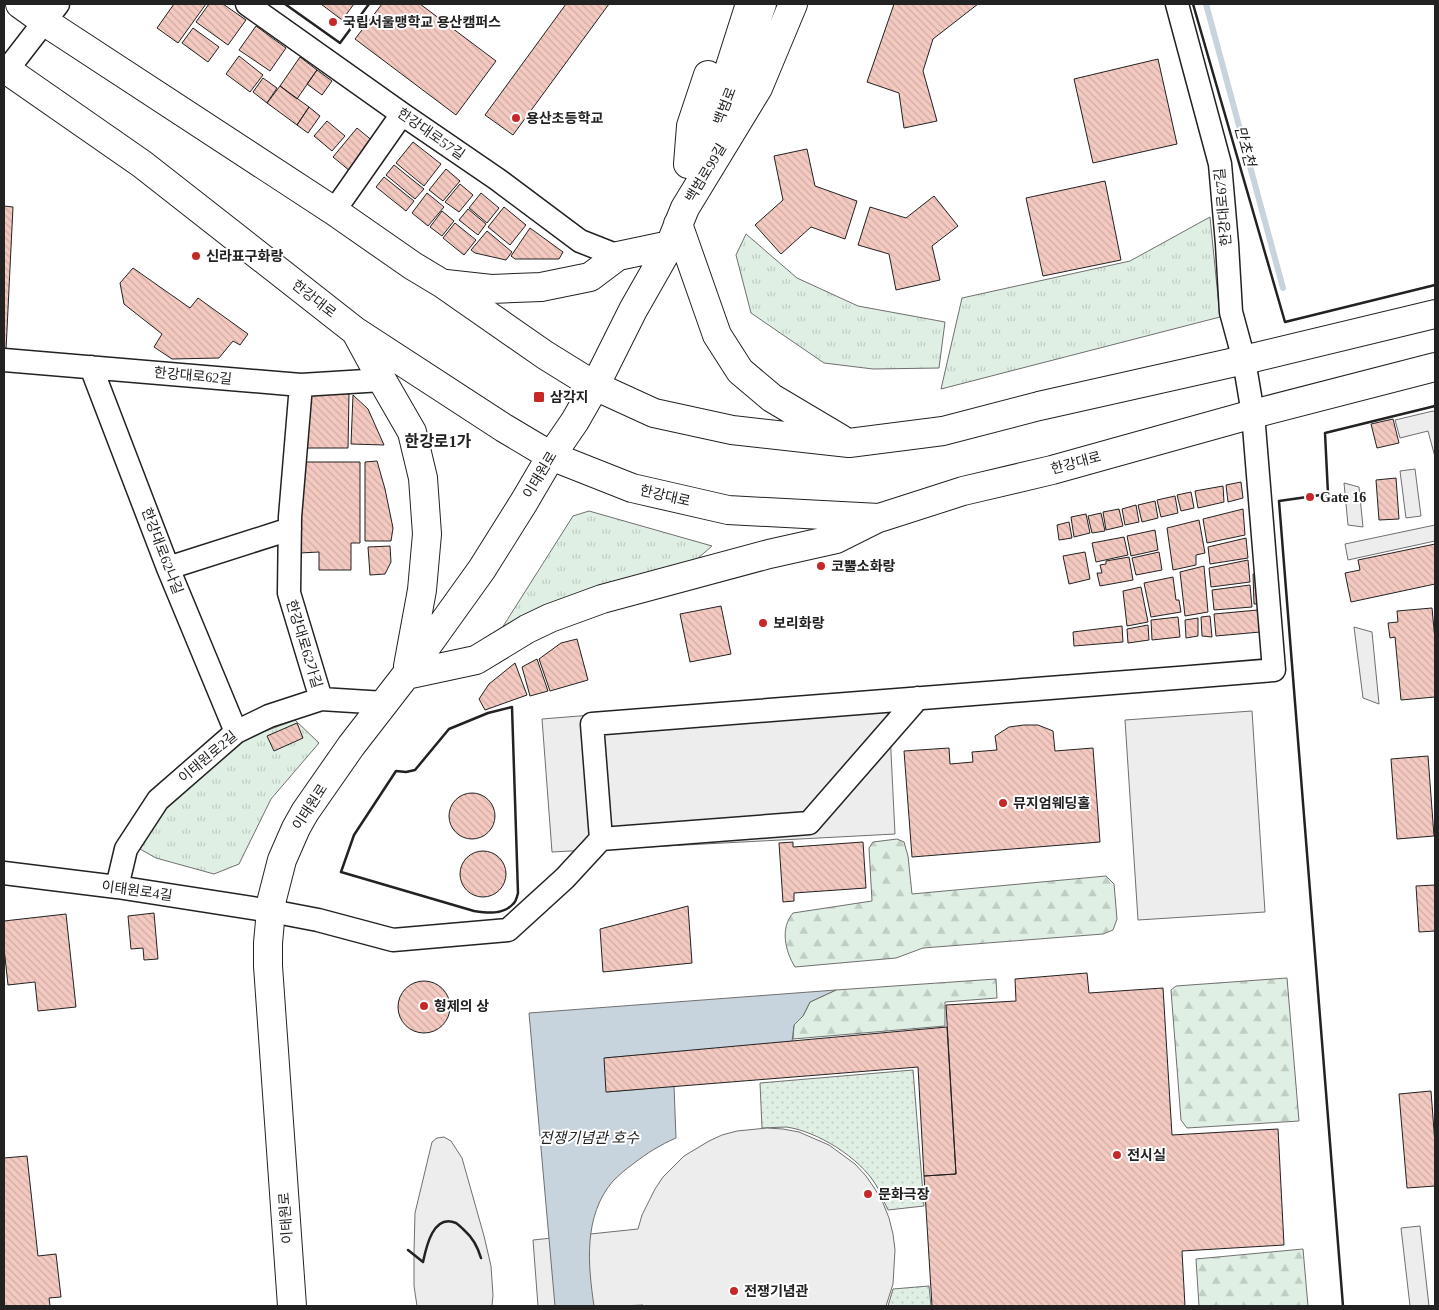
<svg xmlns="http://www.w3.org/2000/svg" width="1439" height="1310" font-family="'Times New Roman','Noto Sans KR',serif">
	<style>
		.grass { fill: url(#grass-dots); stroke: #6f6f6f }
		.forest { fill: url(#forest-firs); stroke: #6f6f6f }
		.park { fill: url(#park-tufts); stroke: #6f6f6f }
		.parking { fill: #ededed; stroke: #6f6f6f }
		.water { fill: #c7d3dd; stroke: #6f6f6f }
		.lines { fill: none; stroke-linecap: round; stroke-linejoin: round }
		.stream { stroke: #c7d3dd; stroke-width: 6 }
		.building { fill: url(#building-back-hatch); stroke: #222 }
		.minor-casing { stroke: #222; stroke-width: 25 }
		.major-casing { stroke: #222; stroke-width: 30 }
		.minor { stroke: #fff; stroke-width: 22 }
		.major { stroke: #fff; stroke-width: 28 }
		.wall { stroke: #222; stroke-width: 2.5 }
		.poi-dot { fill: #c62828; stroke: #fff; stroke-width: 2 }
		.labels { text-anchor: middle; dominant-baseline: central; stroke-width: 4; stroke-linejoin: round; paint-order: stroke }
		.poi-label { font-size: 14px; font-weight: bold; fill: #222; stroke: #fff; text-anchor: start }
		.street-label { font-size: 14px; fill: #222; stroke: #fff }
		.water-label { font-size: 15px; font-style: italic; fill: #222; stroke: #fff }
		.quarter-label { font-size: 16px; font-weight: bold; fill: #222; stroke: #fff }
	</style>
	<defs>
		<pattern id="grass-dots" width="8" height="8" patternUnits="userSpaceOnUse" patternTransform="scale(1.25)"><rect width="8" height="8" fill="#e0efe3"/><path d="M2 2h.1M6 6h.1" fill="none" stroke="#c0cdc2" stroke-width="1.8" stroke-linecap="round"/></pattern>
		<pattern id="forest-firs" width="22" height="20" patternUnits="userSpaceOnUse" patternTransform="scale(1.25)"><rect width="22" height="20" fill="#e0efe3"/><path d="M5 1l3.5 6h-7zM16 11l3.5 6h-7z" fill="#c0cdc2"/></pattern>
		<pattern id="park-tufts" width="24" height="20" patternUnits="userSpaceOnUse" patternTransform="scale(1.25)"><rect width="24" height="20" fill="#e0efe3"/><path d="M3 7l-1-3M5 7V3M7 7l1-3M15 17l-1-3M17 17v-4M19 17l1-3" fill="none" stroke="#c0cdc2"/></pattern>
		<pattern id="building-back-hatch" width="6" height="6" patternUnits="userSpaceOnUse" patternTransform="scale(1.25)"><rect width="6" height="6" fill="#f3c9c0"/><path d="M-1 5l2 2M0 0l6 6M5-1l2 2" fill="none" stroke="#d0aca5"/></pattern>
	</defs>
	<rect width="100%" height="100%" fill="#fff"/>
	<path class="grass" d="M913 1070 924 1206 888 1210C884 1202 881 1193 876 1185 860 1158 817 1131 786 1127 778 1127 770 1128 762 1128L760 1083Z
		M929 1286 931 1306H888L893 1289Z"/>
	<path class="forest" d="M897 839 904 842 908 856 912 894 1106 876 1114 884 1117 919 1113 930 1103 934 923 948 896 958 795 967C785 951 780 928 793 913L872 901 869 848 873 842Z
		M1287 978 1299 1121 1187 1128 1181 1120 1171 990 1176 986Z
		M996 979 997 998 945 1002V1026L793 1039 794 1025 803 1016 810 1002 836 990Z
		M1303 1249 1308 1306H1199L1196 1259Z"/>
	<path class="park" d="M1210 217 1220 317 941 389 962 298 1130 261Z
		M746 234 797 278 858 306 945 322 939 368 873 369 824 363 751 313 736 255Z
		M589 511 712 546 697 559 564 601 502 628 573 516Z
		M295 720 319 743 271 799 239 864 214 874 156 858 140 849 164 806 242 740Z"/>
	<path class="parking" d="M1433 411 1435 412V457L1428 431 1400 438 1395 420Z
		M1415 469 1421 516 1406 518 1400 471Z
		M1344 483 1359 487 1363 527 1348 525Z
		M1435 525V541L1348 560 1345 544Z
		M1354 627 1372 632 1379 704 1363 698Z
		M888 691 895 834 552 852 542 719Z
		M1252 711 1265 912 1138 920 1125 720Z
		M767 1128 783 1129 799 1132 829 1145 855 1164 866 1176 875 1189 883 1203 889 1218 893 1234 895 1250 893 1284 886 1306H644L643 1305 620 1306H538L533 1240 638 1229 642 1215 655 1189 663 1177 684 1156 709 1141 722 1135 737 1131Z
		M444 1137 451 1141 462 1158 484 1236 491 1266 493 1295 492 1306H417L414 1286V1252L415 1213 432 1142 437 1138Z
		M1420 1226 1429 1306H1410L1401 1228Z"/>
	<path class="water" d="M836 990 810 1002 803 1016 794 1025 792 1042 605 1058 607 1092 674 1086 676 1138C660 1145 647 1153 633 1164 626 1169 619 1175 613 1181 583 1216 588 1265 594 1306H555L529 1013Z"/>
	<g class="lines">
		<path class="stream" d="M1206 4 1283 288"/>
	</g>
	<path class="building" d="M174 4H206L178 43 157 28Z
		M209 4H223L246 20 228 45 196 22Z
		M321 4H354L342 20Z
		M382 4H420L496 61 456 115 355 39Z
		M566 4H609L513 135 485 115Z
		M894 4H978L933 39 923 71 937 121 904 128 899 93 867 82Z
		M256 26 286 48 270 71 239 50Z
		M193 28 219 47 208 62 182 43Z
		M239 56 263 75 250 92 226 74Z
		M300 57 317 70 297 99 280 86Z
		M1158 59 1177 144 1093 163 1074 79Z
		M317 70 332 81 322 95 307 84Z
		M263 78 277 88 267 103 253 92Z
		M280 86 309 107 297 125 267 103Z
		M309 107 320 116 308 133 297 125Z
		M327 121 345 136 332 151 314 136Z
		M357 128 374 142 350 171 333 157Z
		M413 142 441 164 424 186 396 163Z
		M807 149 815 186 857 201 845 239 811 227 781 254 755 225 783 200 774 156Z
		M394 165 424 189 415 199 386 175Z
		M446 169 460 181 443 201 429 190Z
		M384 177 414 201 406 211 376 187Z
		M1105 181 1121 260 1043 276 1026 198Z
		M460 184 473 195 459 212 445 202Z
		M427 193 444 207 428 226 412 213Z
		M481 193 499 208 487 223 469 208Z
		M934 196 958 226 932 246 940 280 896 290 889 254 858 245 870 207 906 218Z
		M4 206 13 207 6 350H4Z
		M504 207 526 225 510 245 488 227Z
		M468 209 486 224 478 235 459 220Z
		M442 211 454 221 442 236 430 227Z
		M455 223 476 240 464 255 443 238Z
		M530 228 563 252 559 259H515L511 256Z
		M487 231 512 252 506 260 475 253 471 250Z
		M133 268 190 308 198 298 248 334 240 345 233 341 219 358 172 359 154 347 162 334 124 304 120 283Z
		M308 392 349 394 348 448H306Z
		M353 395 368 409 384 445 351 444Z
		M1393 419 1399 443 1377 448 1371 424Z
		M377 461 385 489 393 528 391 541H365V462Z
		M300 462H360V543H351V570H319V552L300 553Z
		M1396 478 1399 519 1379 520 1376 480Z
		M1241 482 1243 498 1228 502 1226 485Z
		M1223 486 1224 502 1198 508 1195 491Z
		M1191 492 1194 508 1181 511 1177 495Z
		M1175 496 1178 513 1161 517 1157 500Z
		M1155 501 1158 518 1142 522 1138 505Z
		M1136 505 1139 522 1125 525 1122 509Z
		M1119 509 1123 526 1106 530 1103 512Z
		M1243 509 1245 535 1207 543 1203 519Z
		M1101 513 1105 531 1092 533 1088 516Z
		M1086 514 1090 533 1074 537 1071 517Z
		M1199 520 1205 553 1196 555V565L1173 570 1167 528Z
		M1069 522 1072 538 1059 540 1057 525Z
		M1155 530 1158 550 1131 556 1127 536Z
		M1124 537 1128 555 1096 562 1092 543Z
		M1246 538 1248 558 1210 564 1208 547Z
		M1435 544V584L1351 602 1345 573 1360 570 1358 560Z
		M390 546 391 562 385 574 370 575 368 547Z
		M1085 552 1090 579 1069 584 1063 556Z
		M1159 552 1162 570 1136 575 1132 558Z
		M1129 557 1133 580 1100 586 1097 573H1102L1100 565 1106 564V561Z
		M1248 560 1250 582 1211 587 1209 568Z
		M1204 566 1208 612 1185 616 1180 572Z
		M1253 574H1261L1263 604H1254Z
		M1173 577 1176 600H1179L1181 612 1151 617 1144 583Z
		M1250 585 1252 607 1214 610 1212 590Z
		M1141 587 1148 622 1127 626 1123 591Z
		M721 606 731 654 690 662 680 614Z
		M1432 608 1435 640V697L1401 700 1395 637 1390 638 1388 623 1398 622 1397 611Z
		M1258 610 1260 632 1216 636 1214 614Z
		M1210 616 1212 637 1202 636 1201 617Z
		M1178 617 1180 637 1152 640 1151 620Z
		M1198 618V636L1186 638 1185 620Z
		M1148 625 1149 640 1128 643 1127 629Z
		M1122 626 1123 642 1074 646 1073 632Z
		M577 639 588 680 550 691 539 659 561 643Z
		M537 659 548 691 530 696 522 667Z
		M515 663 527 695 485 710 479 699 489 684Z
		M297 723 303 738 274 751 267 736Z
		M1024 725H1038L1053 731 1055 751 1093 748 1100 842 912 857 904 751 949 748 950 764 973 762 972 752 997 750 995 736 1009 727Z
		M1428 756 1434 836 1397 839 1391 759Z
		M449 816a23 23 0 1 1 46 0a23 23 0 1 1-46 0Z
		M793 842V847L863 842 866 888 794 893V901L783 902 779 843Z
		M460 874a23 23 0 1 1 46 0a23 23 0 1 1-46 0Z
		M1435 885V931L1419 932 1416 886Z
		M688 906 692 963 603 972 600 929Z
		M154 913 158 959 144 960 143 948 131 949 128 916Z
		M66 914 76 1007 38 1011 35 982 8 985 4 948V921Z
		M1087 973 1089 993 1163 988 1172 1135 1278 1129 1284 1245 1182 1251 1185 1306H932L924 1176 956 1174 946 1005 1016 1001 1015 979Z
		M398 1007a26 26 0 1 1 52 0a26 26 0 1 1-52 0Z
		M947 1027 956 1174 924 1176 918 1067 606 1092 604 1058Z
		M1431 1091 1435 1144V1186L1407 1188 1399 1094Z
		M27 1156 38 1256 56 1254 61 1297 49 1298 50 1306H4V1158Z"/>
	<g class="lines">
		<defs>
			<path id="minor" d="M247 4 402 114 497 179 580 241 618 256
				M7 70 58 4
				M334 211 402 114
				M4 360 301 385 382 380
				M91 367 168 568 236 732
				M301 385 290 517 289 593 321 699
				M168 568 290 529
				M918 698 809 823 601 839 592 724C820 706 1047 689 1274 670L1253 414 1244 360 1231 312 1227 244 1220 164 1177 4
				M4 873 117 887 271 911 318 920 393 940 508 930 565 878 601 839
				M117 887 126 849 158 800 236 732 269 716 321 699 385 703"/>
			<path id="major" d="M20 4 45 22 334 211 413 266 443 284 545 355 595 386 654 413 732 430 849 443 943 431 1039 406 1244 360 1435 314
				M4 68 142 164 355 331 504 428 551 456 632 488 728 510 879 518 963 491 1052 470 1253 414 1435 367
				M714 136 762 4
				M688 164 691 126 708 75
				M699 164 750 4
				M678 224 717 335 740 371 772 398 841 439
				M446 284 491 289 541 287 590 277 618 256 670 245
				M357 334 382 380 412 432 423 478 427 534 422 590 408 666
				M406 675 476 660 527 629 550 618 602 599 769 554 836 539 876 519
				M292 1306 268 966V943L272 899 282 860 296 828 305 812 351 746 406 675 482 569 524 502 551 456 575 421 595 386 633 310 670 245 685 208 758 88 793 4"/>
		</defs>
		<use href="#minor" class="minor-casing"/>
		<use href="#major" class="major-casing"/>
		<use href="#minor" class="minor"/>
		<use href="#major" class="major"/>
		<path class="wall" d="M285 4 340 43 369 4
			M1193 4 1285 322 1435 285
			M512 707 518 893C517 897 516 902 513 904 503 915 487 913 474 911L341 872 354 835 396 771 406 772 415 770 449 729 488 713Z
			M408 1250 423 1262C426 1248 433 1213 456 1223 459 1225 463 1229 465 1231 473 1238 478 1248 481 1258
			M1343 1306 1279 501 1328 494 1325 433 1435 406"/>
	</g>
	<g class="poi-dot">
		<circle cx="333" cy="22" r="5"/>
		<circle cx="516" cy="118" r="5"/>
		<circle cx="196" cy="256" r="5"/>
		<rect x="533" y="391" width="12" height="12" rx="2.5"/>
		<circle cx="1310" cy="497" r="5"/>
		<circle cx="821" cy="566" r="5"/>
		<circle cx="763" cy="623" r="5"/>
		<circle cx="1003" cy="803" r="5"/>
		<circle cx="424" cy="1006" r="5"/>
		<circle cx="1117" cy="1155" r="5"/>
		<circle cx="868" cy="1194" r="5"/>
		<circle cx="734" cy="1291" r="5"/>
	</g>
	<g class="labels">
		<g class="poi-label">
			<text x="343" y="22">국립서울맹학교 용산캠퍼스</text>
			<text x="526" y="118">용산초등학교</text>
			<text x="206" y="256">신라표구화랑</text>
			<text x="550" y="397">삼각지</text>
			<text x="1320" y="497">Gate 16</text>
			<text x="831" y="566">코뿔소화랑</text>
			<text x="773" y="623">보리화랑</text>
			<text x="1013" y="803">뮤지엄웨딩홀</text>
			<text x="434" y="1006">형제의 상</text>
			<text x="1127" y="1155">전시실</text>
			<text x="878" y="1194">문화극장</text>
			<text x="744" y="1291">전쟁기념관</text>
		</g>
		<g class="street-label">
			<text transform="translate(725 106) rotate(-69)">백범로</text>
			<text transform="translate(431 134) rotate(35)">한강대로57길</text>
			<text transform="translate(706 173) rotate(-59)">백범로99길</text>
			<text transform="translate(1223 207) rotate(-95)">한강대로67길</text>
			<text transform="translate(314 299) rotate(38)">한강대로</text>
			<text transform="translate(193 376) rotate(5)">한강대로62길</text>
			<text transform="translate(1076 463) rotate(-15)">한강대로</text>
			<text transform="translate(540 475) rotate(-59)">이태원로</text>
			<text transform="translate(665 496) rotate(13)">한강대로</text>
			<text transform="translate(162 551) rotate(69)">한강대로62나길</text>
			<text transform="translate(304 644) rotate(73)">한강대로62가길</text>
			<text transform="translate(208 757) rotate(-40)">이태원로2길</text>
			<text transform="translate(310 807) rotate(-57)">이태원로</text>
			<text transform="translate(137 891) rotate(8)">이태원로4길</text>
			<text transform="translate(286 1218) rotate(-94)">이태원로</text>
		</g>
		<g class="water-label">
			<text transform="translate(1245 146) rotate(75)">만초천</text>
			<text x="589" y="1138">전쟁기념관 호수</text>
		</g>
		<g class="quarter-label">
			<text x="438" y="441">한강로1가</text>
		</g>
	</g>
	<rect width="1439" height="1310" fill="none" stroke="#222222" stroke-width="10"/>
</svg>
